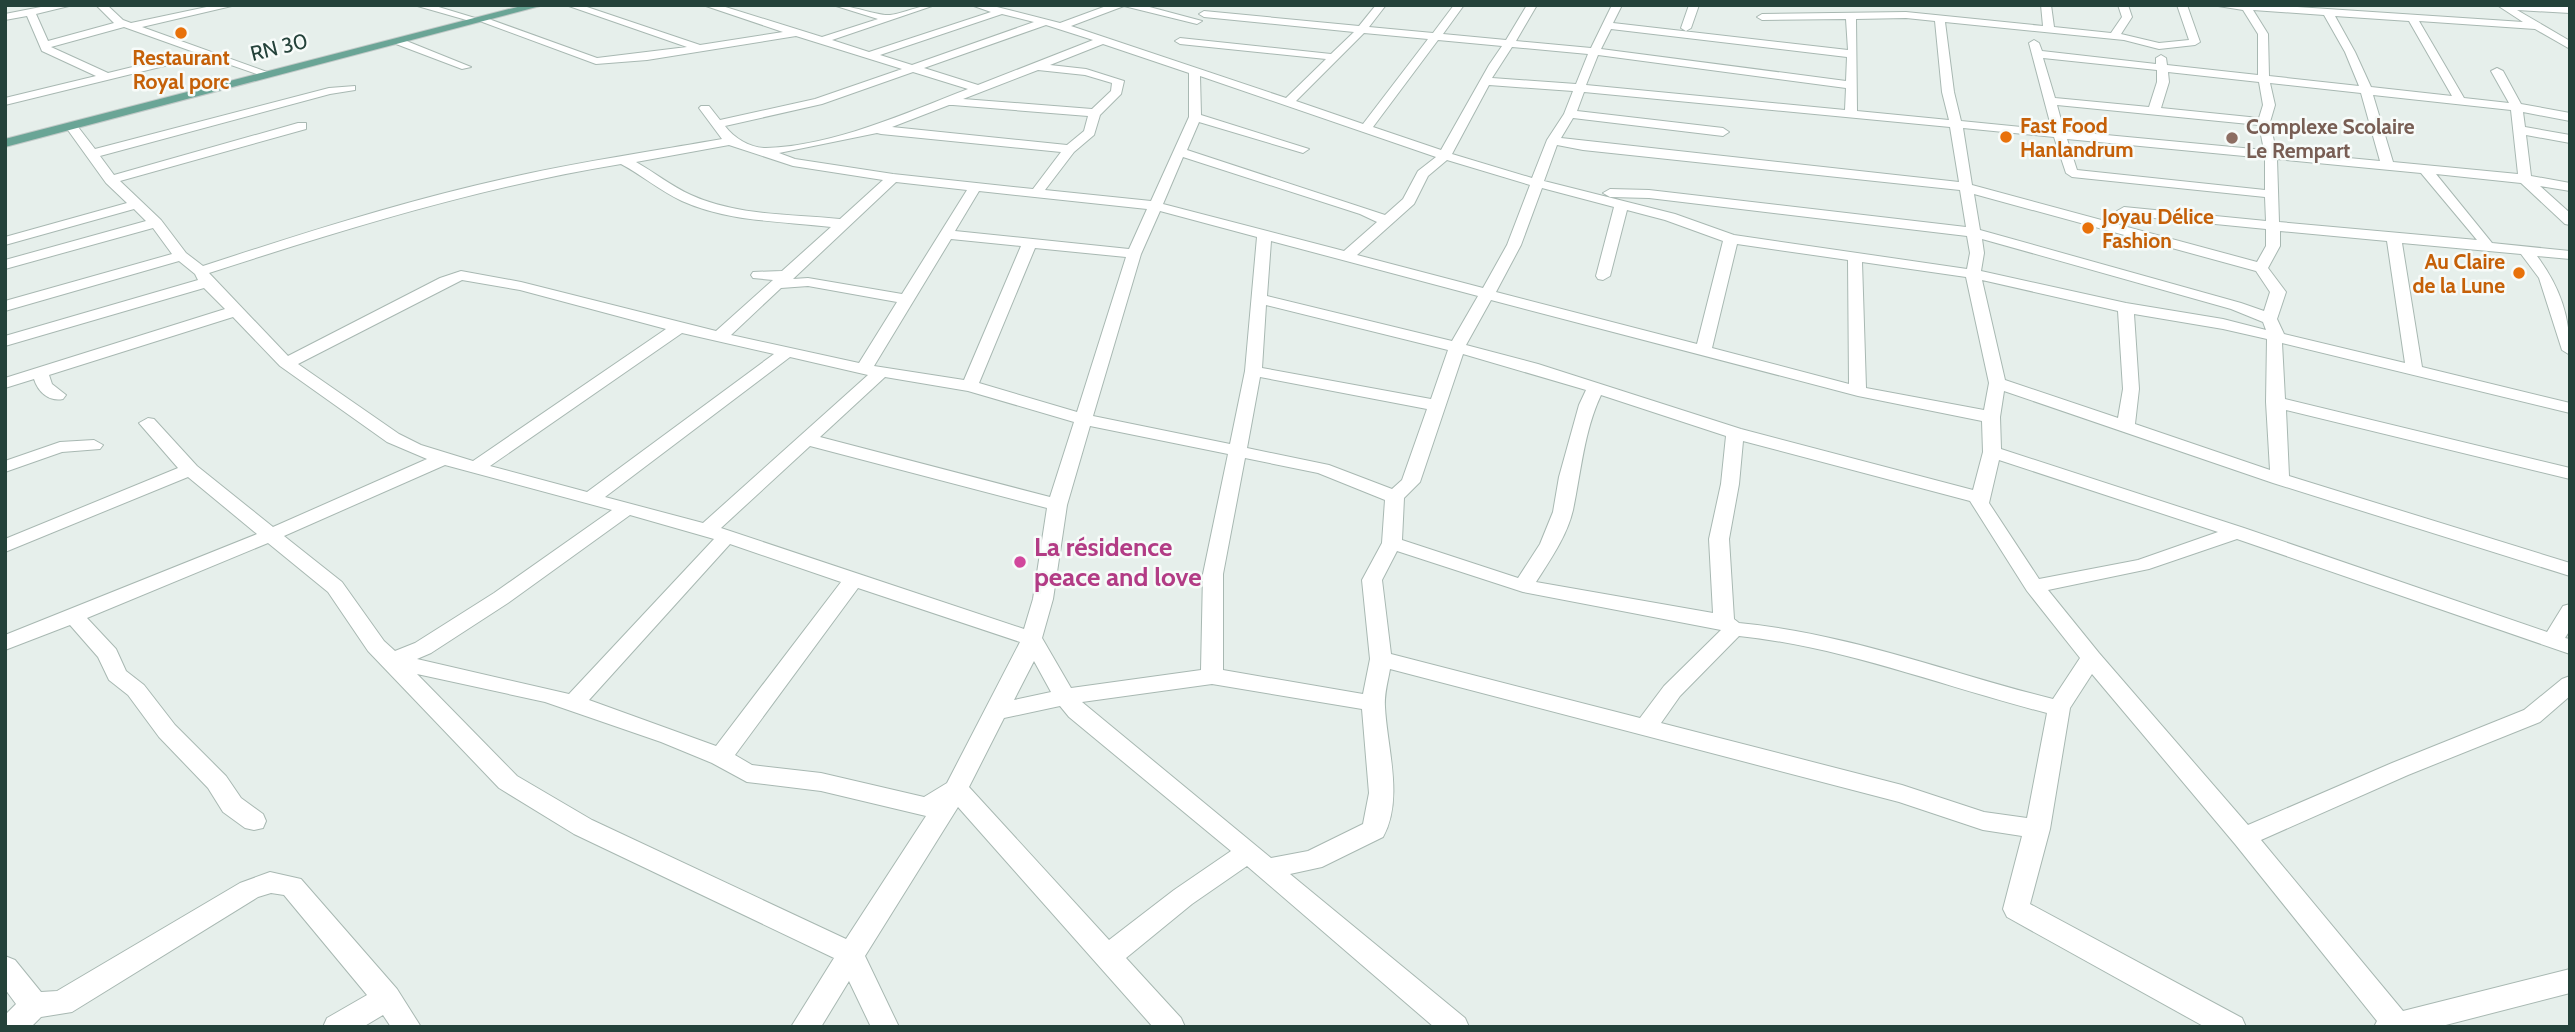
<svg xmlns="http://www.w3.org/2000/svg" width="2575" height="1032" font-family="Cabin,sans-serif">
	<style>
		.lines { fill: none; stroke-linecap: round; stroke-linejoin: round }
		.street-casing { stroke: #a8b8b2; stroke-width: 2 }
		.primary-casing { stroke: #c2cac8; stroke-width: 2 }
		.street { fill: #fff; fill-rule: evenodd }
		.primary { fill: #6aa596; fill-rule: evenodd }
		.food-dot { fill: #e8710a; stroke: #f7fbf9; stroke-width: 2.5 }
		.education-dot { fill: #8d6e63; stroke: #f7fbf9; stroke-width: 2.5 }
		.hotel-dot { fill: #d1479c; stroke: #f7fbf9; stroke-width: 2.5 }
		.labels { text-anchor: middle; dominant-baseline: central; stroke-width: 5; stroke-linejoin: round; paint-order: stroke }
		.far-street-label { font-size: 21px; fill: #24423a; stroke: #f7fbf9 }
		.far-food-label { font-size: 21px; font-weight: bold; fill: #c56008; stroke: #f7fbf9; text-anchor: start }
		.far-education-label { font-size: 21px; font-weight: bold; fill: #785e54; stroke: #f7fbf9; text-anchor: start }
		.hotel-label { font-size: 26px; font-weight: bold; fill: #b23c85; stroke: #f7fbf9; text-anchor: start }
	</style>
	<rect width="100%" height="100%" fill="#e6efeb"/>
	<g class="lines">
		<defs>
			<path id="street" d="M51 5H73L36 14 48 41 114 23 96 5H107L123 20 131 23 216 5H236L142 27 267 72 257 74 205 56 5 105V98L96 76 42 51 27 16 5 20V14ZM124 27 194 52 108 73 51 47Z
				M414 5H432L475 18 470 21Z
				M566 5H581L700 45 783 32 703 5H719L822 37 878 19 833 5C851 5 878 16 890 15 906 13 918 5 935 5L832 40 869 52 991 12 971 5H989L1060 23 1109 5H1142L1202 21 1197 24 1124 6 1071 26 1286 98 1326 59 1180 44 1175 41 1180 38 1331 54 1354 32 1204 17 1199 14 1204 11 1359 26 1376 5H1386L1369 27 1433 33 1454 5H1464L1443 34 1506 40 1527 5H1537L1516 41 1591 48 1612 5H1622L1613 23 1848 50 1846 19 1762 20 1757 17 1762 14 1906 12 2043 26 2041 5H2051L2054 27 2111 33 2122 17 2118 5H2128L2132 17 2121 34 2159 43 2189 40 2177 5H2187L2200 42 2195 45 2159 49 2124 40 1945 22 1954 92 1961 121 2052 130 2029 43 2034 40 2039 43 2042 51 2156 64V58L2161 55 2166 58 2167 65 2258 75V34L2243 10 2212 5H2266L2523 22 2497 5 2570 7V13L2517 10 2570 41V49L2535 29 2419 21 2464 98 2509 103 2491 71 2497 68 2503 71 2521 104 2570 113V121L2523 112 2525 127 2570 135V143L2526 135 2531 176 2570 183V191L2540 186 2570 213V225L2565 224 2521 183 2436 174 2492 243 2570 251V259L2537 256C2560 287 2570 316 2570 355L2562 350 2539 278 2521 254 2402 243 2422 367 2570 403V413L2282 343 2285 399 2570 468V479L2286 410 2289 476 2570 563V576L2273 483 2004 391 2000 417 2001 449 2244 528 2547 632 2563 606 2570 604V630L2565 638 2570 639V654L2237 539 2149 569 2048 590 2099 653 2248 825 2392 763 2524 710 2562 679 2570 676V696L2540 722 2408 775 2261 840 2403 1011 2570 969V993L2438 1027H2374L2377 1021 2235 844 2092 674 2070 708 2050 829 2030 904 2242 1018 2246 1027H2205L2007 917 2003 909 2022 836 1983 830 1899 802 1390 669C1388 681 1384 694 1385 707 1387 748 1404 799 1383 837L1322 867 1290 874 1465 1018 1469 1027H1434L1247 866 1192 904 1126 958 1181 1018 1185 1027H1153L958 807 865 956 899 1027H871L849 981 821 1027H791L834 958 574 834 499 788 368 651 328 592 268 543 87 618 116 649 126 671 144 685 175 725 226 776 241 798 263 814 266 821 263 828 254 830 245 828 223 812 208 788 159 737 128 695 109 680 98 657 70 625 5 650V635L257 534 188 477 5 552V539L178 468 139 423 148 418 154 419 197 466 273 527 427 459 387 442 280 366 233 317 49 375 52 384 66 395 63 399C49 402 38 392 34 379L5 388V378L225 309 204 288 5 346V336L198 280 195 274 179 261 5 311V301L172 254 153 228 5 269V260L146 221 134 209 5 245V237L127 203 106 183 65 126 71 122 75 123 95 149 329 88 355 86V90L330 94 100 156 114 175 298 123H306V129L120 181 161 220 186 253 203 266C307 232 410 199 517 176 585 161 654 151 722 139L699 108 701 106H709L720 120 815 99 902 69 796 36 647 60 596 64 477 20 486 18 597 58 687 47ZM2253 10 2324 15 2345 52 2359 86 2269 76 2268 34ZM1002 14 1034 22 912 65 880 55ZM2335 16 2409 21 2452 96 2371 87 2355 52ZM1906 18 1935 21 1942 92 1949 120 1857 111 1856 19ZM1046 25 1093 40 978 85 924 68ZM1611 29 1847 57 1846 81 1601 49ZM1364 33 1428 39 1363 124 1296 101ZM1438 40 1502 46 1489 65 1441 150 1373 127ZM1103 44 1189 73V117L1151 201 1045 190 1074 152 1094 135 1100 115 1121 94 1124 81 1086 69 1050 65ZM1512 47 1588 54 1576 84 1492 78ZM1598 55 1846 88 1845 110 1586 85ZM2043 58 2157 70V82L2149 107 2055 98ZM1038 70 1085 75 1112 83 1111 91 1092 109 963 99ZM913 72 968 89C906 113 833 146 766 148 750 148 734 138 725 126L822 104ZM2168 72 2259 82 2263 105 2259 118 2161 108 2169 82ZM1200 76 1436 157 1418 171 1403 199 1385 215 1187 150 1199 122 1303 153 1309 149 1201 115ZM2270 83 2361 93 2380 161 2276 151 2270 122 2275 105ZM1489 85 1573 91 1564 114 1547 140 1532 178 1452 154ZM1584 92 1950 127 1959 182 1561 138 1573 118 1723 136 1729 132 1723 128 1577 111ZM2373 95 2511 110 2518 174 2393 162ZM949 105H953L1088 116 1084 131 1067 145 892 127ZM2057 105 2259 125 2264 150 2064 131ZM1963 128 2054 137 2066 173 2072 177 2265 197 2266 221 2124 207 2117 211 2124 215 2266 229V246L2257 262 1972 185ZM877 133 881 134 1061 152 1033 189 893 174 795 159 779 153ZM2067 139 2265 158V190L2077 170ZM729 145 793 166 883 180 840 219C791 214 737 216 691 195 671 186 654 172 636 162ZM1557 145 1583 150 1960 190 1966 227 1649 190 1610 189 1603 193 1610 197 1649 198 1967 236 1970 253 1967 269 1734 235 1675 214 1544 181ZM1183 157 1360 214 1377 222 1344 251 1163 204ZM2277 159 2421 173 2477 240 2279 222ZM1447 160 1530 185 1507 245 1483 288 1357 255 1414 204 1428 176ZM621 164C642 175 660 191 682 201 728 222 782 221 831 227L782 271 753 272 751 275 753 278 773 280 716 331 521 282 461 271 440 278 288 356 209 273C345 229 480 187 621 164ZM896 182 967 190 902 294 808 278 793 279ZM1542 188 1614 207 1596 276 1598 279 1603 280 1610 276 1627 210 1665 220 1723 241 1697 344 1496 292 1521 245ZM979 191 1147 209 1129 249 955 231ZM1974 194 2256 271 2270 292 2264 311 2241 303 1980 230ZM1160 211 1257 237 1245 371 1230 444 1093 416 1141 254ZM2280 231 2387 241 2405 363 2284 334 2277 319 2286 292 2268 268 2280 246ZM951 239 1021 246 964 380 874 366ZM1982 239 2231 309 2263 322 2266 330 2223 319 2126 303 1981 271 1984 253ZM1271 241 1478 296 1452 341 1267 296ZM1737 244 1848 260 1849 384 1712 348ZM1035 248 1126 257 1077 412 979 383ZM1862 262 1966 277 1989 383 1984 410 1866 388ZM462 280 520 290 666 329 473 461 421 445 399 434 298 364ZM1982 280 2118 311 2123 389 2118 418 2005 380ZM808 286 897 302 859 363 731 335 781 288ZM1491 300 1858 396 1982 421 1983 452 1973 490 1741 429 1538 364 1466 345ZM1266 305 1448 350 1431 399 1262 368ZM2134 314 2223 329 2267 339 2266 402 2270 470 2135 424 2139 389ZM682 333 774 354 587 492 490 466ZM1463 354 1586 390 1579 405 1559 477 1553 512 1540 544 1518 578 1402 540 1404 498 1420 482ZM790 357 868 375 703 523 605 497ZM885 377 968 391 1074 422 1050 497 820 437ZM1260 377 1427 409 1402 480 1392 489 1329 465 1247 448ZM1601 395 1726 436 1721 484 1709 539 1713 613 1536 582C1550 560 1567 536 1573 510 1581 472 1584 431 1601 395ZM1090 426 1228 454 1203 574 1201 670 1071 688 1042 638 1053 599 1067 505ZM1743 441 1970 501 2027 591 2080 658 2053 699C1949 673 1847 633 1739 623L1734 619 1729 539 1739 484ZM810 446 1047 508 1033 599 1024 629 721 528ZM1245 458 1318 473 1385 500 1382 543 1362 580 1370 659 1363 694 1223 670V574ZM1999 460 2218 532 2138 560 2039 579 1989 503ZM445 465 612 510 494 593 415 643 395 651 384 641 342 582 284 536ZM630 515 714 539 569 694 417 659 431 653 508 603ZM730 544 841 582 716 746 589 700ZM1397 551 1523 592 1721 630 1664 686 1640 718 1391 654 1382 580ZM858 588 1020 642 947 783 924 797 821 773 752 765 735 755ZM1739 636C1845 647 1944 687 2047 713L2027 818 1984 812 1902 785 1661 723 1680 696ZM1034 661 1051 692 1014 700ZM417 674 545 702 661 742 712 763 747 782 821 791 926 816 846 939 592 820 517 776ZM1212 684 1362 709 1369 793 1363 824 1308 851 1271 858 1082 702ZM1060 706 1069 717 1231 851 1174 890 1109 940 969 787 1004 718Z
				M1689 5H1699L1691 28 1686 31 1681 28Z
				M396 40H404L471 67 462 69 396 44Z
				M94 440 103 445 100 449 62 452 5 472V461L60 442Z
				M270 872 301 879 397 989 421 1027H391L383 1015 363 1027H323L327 1018 367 995 284 895 271 893 258 897 72 1012 41 1017 31 1027H5V1015L16 1004 5 989V956L15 960 41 992 57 991 240 883Z"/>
			<path id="primary" d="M525 5H544L5 147V139Z"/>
		</defs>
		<use href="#street" class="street-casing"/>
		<use href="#primary" class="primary-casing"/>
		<use href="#street" class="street"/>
		<use href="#primary" class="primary"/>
	</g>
	<g class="food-dot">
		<circle cx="181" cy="33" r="7"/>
		<circle cx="2006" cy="137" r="7"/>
		<circle cx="2088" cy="228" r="7"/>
		<circle cx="2519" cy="273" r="7"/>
	</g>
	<circle class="education-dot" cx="2232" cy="138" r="7"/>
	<circle class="hotel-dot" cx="1020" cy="562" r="7"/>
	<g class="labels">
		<g class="far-street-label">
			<text transform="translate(279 47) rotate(-14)">RN 30</text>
		</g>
		<g class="far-food-label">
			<text x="181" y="57" text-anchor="middle">Restaurant<tspan x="181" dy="24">Royal porc</tspan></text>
			<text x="2020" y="125">Fast Food<tspan x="2020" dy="24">Hanlandrum</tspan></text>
			<text x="2102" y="216">Joyau Délice<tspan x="2102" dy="24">Fashion</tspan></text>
			<text x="2505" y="261" text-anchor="end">Au Claire<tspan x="2505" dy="24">de la Lune</tspan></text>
		</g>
		<g class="far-education-label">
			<text x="2246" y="126">Complexe Scolaire<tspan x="2246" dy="24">Le Rempart</tspan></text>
		</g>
		<g class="hotel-label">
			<text x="1034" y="547">La résidence<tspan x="1034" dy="30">peace and love</tspan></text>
		</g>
	</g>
	<rect width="2575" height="1032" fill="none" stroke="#24423a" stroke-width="14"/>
</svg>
